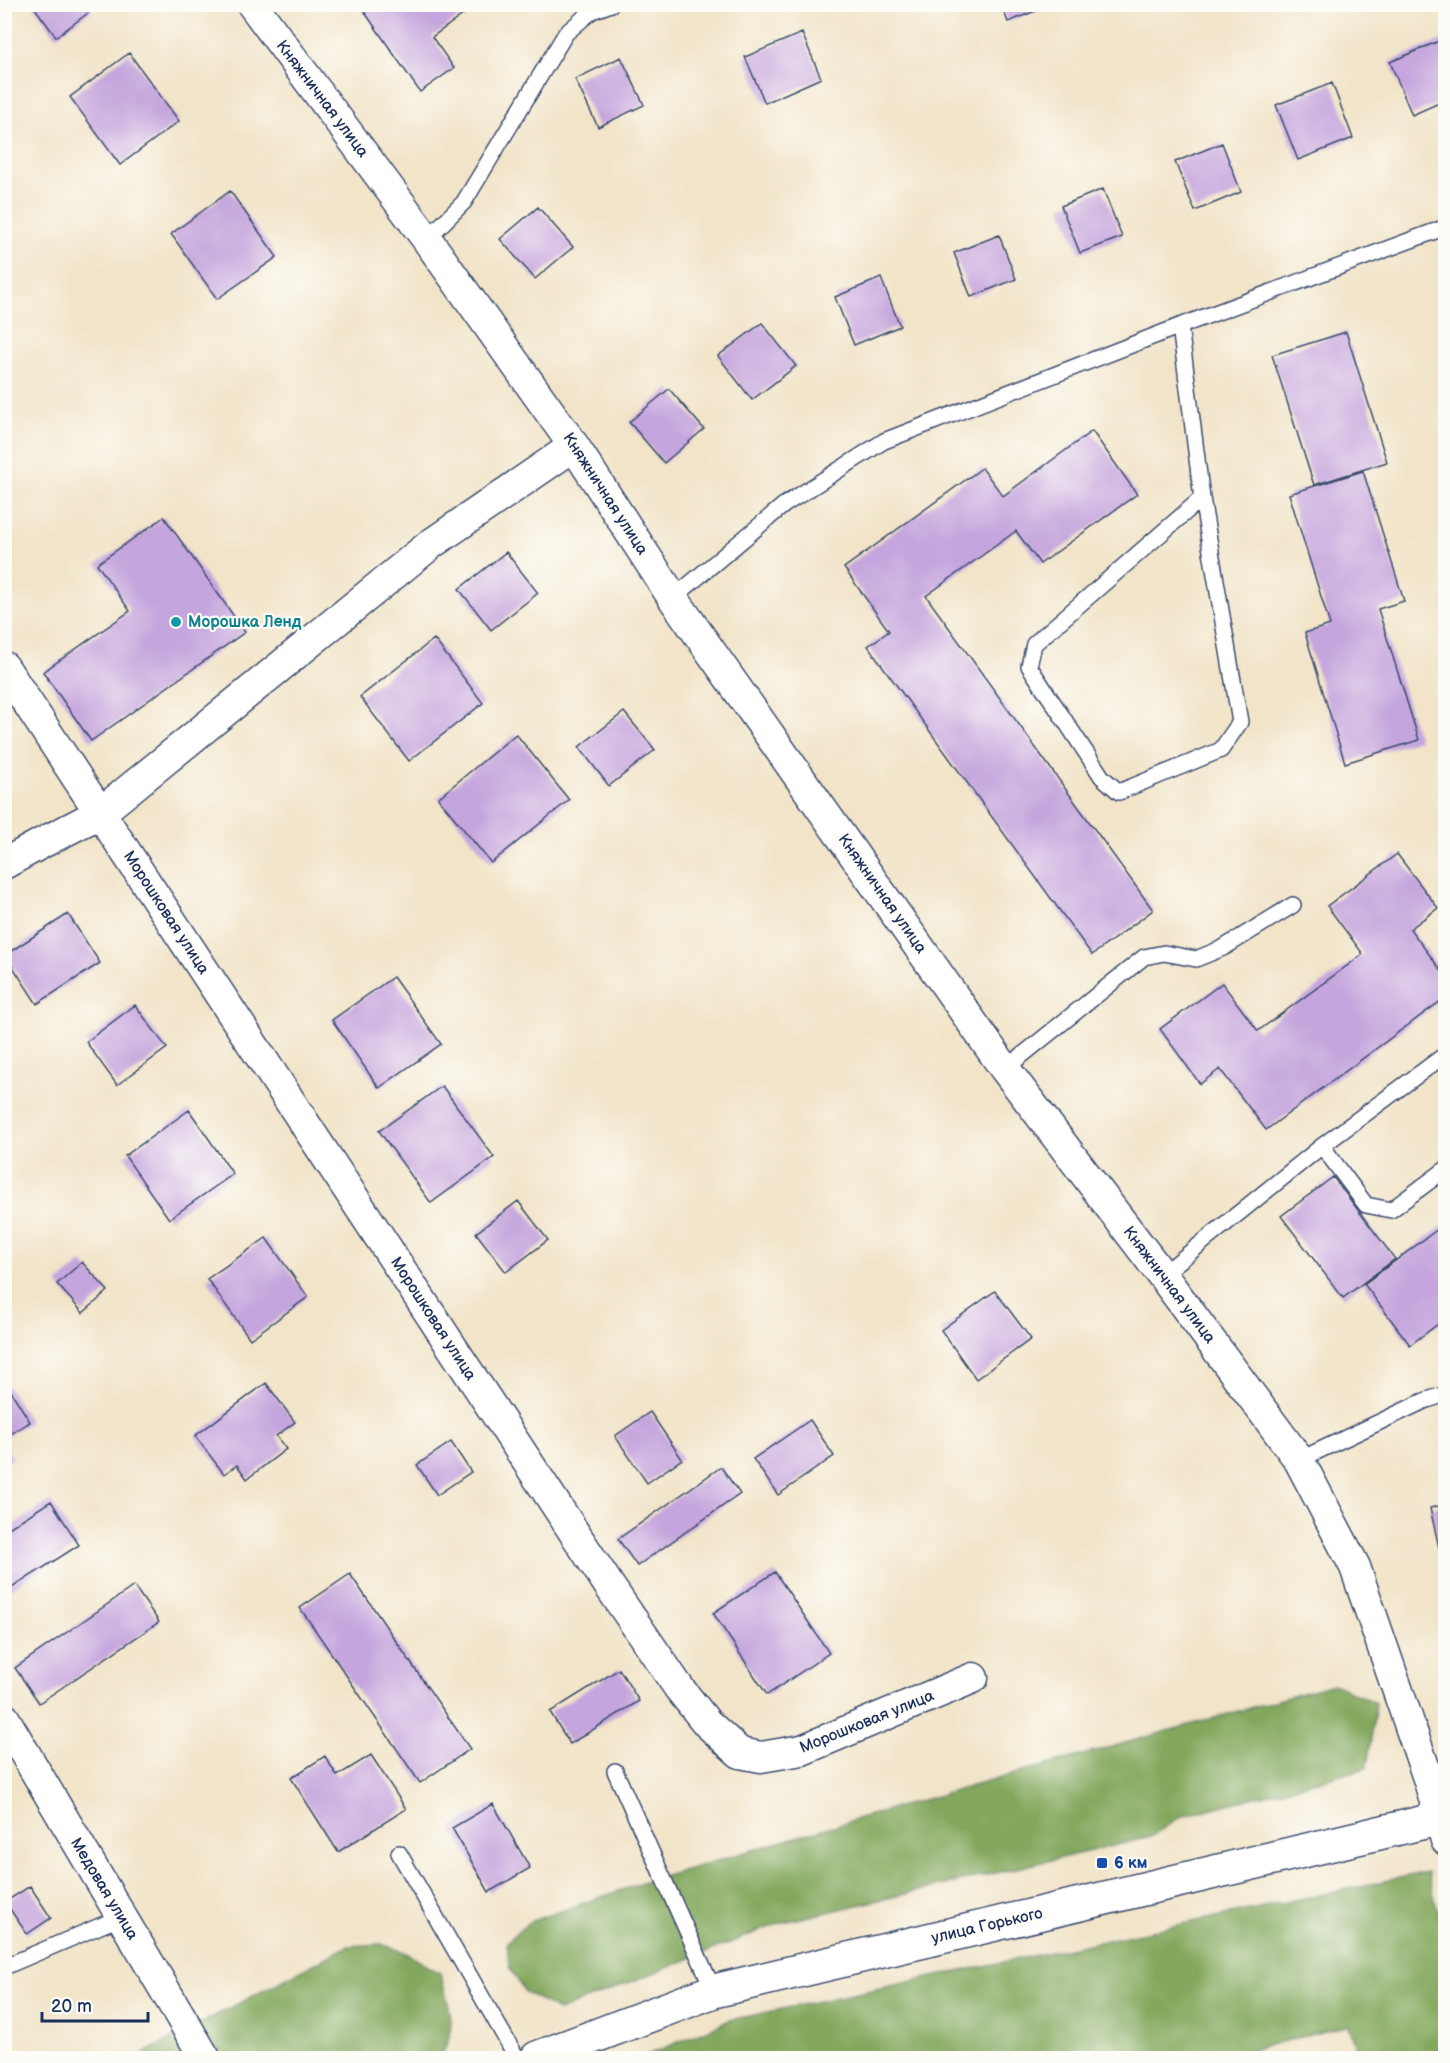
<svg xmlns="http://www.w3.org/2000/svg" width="1450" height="2063" font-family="'Balsamiq Sans',sans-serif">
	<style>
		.forest { fill: #83a85d; stroke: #4f6c5e; stroke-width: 1.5 }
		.building { fill: #c5a5dd }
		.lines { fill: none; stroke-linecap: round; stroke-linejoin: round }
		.service-casing { stroke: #3b4a6e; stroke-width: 18 }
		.minor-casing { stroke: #3b4a6e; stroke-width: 33 }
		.primary-casing { stroke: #3b4a6e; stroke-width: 36 }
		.service { stroke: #fff; stroke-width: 15 }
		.minor { stroke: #fff; stroke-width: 30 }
		.primary { stroke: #fff; stroke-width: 33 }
		.culture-dot { fill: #0f9aa8; stroke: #fdfcf7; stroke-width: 2 }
		.transit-dot { fill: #1a4fb4; stroke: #fdfcf7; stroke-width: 2 }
		.labels { text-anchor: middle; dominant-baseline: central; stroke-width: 4.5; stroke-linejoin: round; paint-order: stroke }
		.street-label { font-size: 16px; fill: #1b2f5e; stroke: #fdfcf7 }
		.culture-label { font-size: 16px; font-weight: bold; fill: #0d838f; stroke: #fdfcf7; text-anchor: start }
		.transit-label { font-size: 16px; font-weight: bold; fill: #164399; stroke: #fdfcf7; text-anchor: start }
	</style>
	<rect width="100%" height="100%" fill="#fdfcf7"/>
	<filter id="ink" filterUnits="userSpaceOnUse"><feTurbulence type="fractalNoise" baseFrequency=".0167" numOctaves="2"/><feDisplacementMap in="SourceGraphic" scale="12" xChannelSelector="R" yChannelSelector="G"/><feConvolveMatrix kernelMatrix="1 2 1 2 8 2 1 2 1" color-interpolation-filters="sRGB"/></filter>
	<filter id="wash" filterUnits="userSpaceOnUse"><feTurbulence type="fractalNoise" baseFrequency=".008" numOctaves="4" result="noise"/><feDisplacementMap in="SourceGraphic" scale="24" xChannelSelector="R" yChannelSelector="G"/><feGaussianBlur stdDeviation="1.35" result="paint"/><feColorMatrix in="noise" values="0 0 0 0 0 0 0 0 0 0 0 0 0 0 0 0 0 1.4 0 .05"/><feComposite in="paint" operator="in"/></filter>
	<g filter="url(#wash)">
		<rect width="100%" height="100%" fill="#f1e4c8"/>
		<path class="forest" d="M1334 1684 1376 1703 1367 1768 1179 1817 1151 1837 780 1923 558 2011 525 1992 509 1967 507 1942 529 1922 642 1883 877 1813Z
			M1428 1872 1445 1939V2058H1359L1349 2025 1218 2058H641L730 2020Z
			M381 1944 404 1952 440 1973C449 2006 459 2027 440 2058H135L348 1946Z"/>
		<g id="blocks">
			<path class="building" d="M32 4H88L92 10 56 37Z
				M359 4H478L432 37 454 68 420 92Z
				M1001 4H1050V5L1008 22Z
				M802 33 821 78 765 103 745 57Z
				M1446 38V100L1412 115 1390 62Z
				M129 53 179 121 120 165 70 97Z
				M621 57 644 105 598 127 575 79Z
				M1332 83 1353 138 1298 160 1276 105Z
				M1222 143 1241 192 1195 211 1175 162Z
				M1103 189 1122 237 1080 253 1061 206Z
				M230 191 277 257 217 299 171 234Z
				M538 207 573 247 535 279 500 239Z
				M999 235 1016 279 971 297 954 253Z
				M881 278 900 326 854 345 835 297Z
				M762 323 796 366 752 400 718 356Z
				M1346 332 1387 462 1314 485 1272 355Z
				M669 389 704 429 664 463 629 422Z
				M1092 431 1137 494 1040 564 1016 531 926 596 1153 910 1092 955 868 646 889 631 844 568 982 468 1003 496Z
				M1363 471 1404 601 1378 609 1419 740 1345 763 1305 633 1330 625 1289 494Z
				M164 517 245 632 91 741 43 672 130 611 97 564Z
				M506 552 538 593 491 630 459 589Z
				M434 639 483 703 409 761 360 697Z
				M624 712 655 750 609 786 579 747Z
				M516 734 569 800 491 863 438 798Z
				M1397 854 1438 908 1410 929 1446 977V997L1266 1130 1220 1069 1200 1084 1160 1029 1222 983 1258 1031 1363 954 1327 906Z
				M68 914 100 963 37 1004 5 955Z
				M393 977 441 1044 379 1088 332 1020Z
				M135 1005 167 1048 117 1085 86 1042Z
				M442 1086 494 1157 431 1203 379 1131Z
				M189 1110 233 1174 169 1219 125 1156Z
				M1333 1177 1395 1259 1343 1298 1281 1216Z
				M518 1201 548 1240 506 1272 476 1233Z
				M1446 1223V1318L1410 1345 1364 1284Z
				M266 1238 308 1297 250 1339 207 1279Z
				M82 1262 108 1291 83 1313 57 1284Z
				M995 1291 1031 1339 976 1379 941 1330Z
				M4 1380 30 1422 4 1438Z
				M266 1383 295 1422 276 1436 286 1449 247 1479 237 1465 224 1474 195 1436Z
				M650 1412 682 1459 647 1483 615 1436Z
				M810 1420 834 1456 778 1495 753 1459Z
				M451 1442 471 1472 437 1495 417 1465Z
				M4 1446 13 1458 4 1463Z
				M721 1467 740 1494 637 1566 618 1539Z
				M51 1501 79 1545 4 1593V1531Z
				M1446 1504V1574H1445L1430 1508Z
				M775 1572 829 1653 767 1695 713 1613Z
				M350 1574 470 1749 420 1783 300 1608Z
				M134 1586 159 1622 39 1703 15 1668Z
				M619 1669 639 1701 570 1744 550 1712Z
				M371 1755 406 1809 338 1852 291 1778 325 1756 337 1776Z
				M493 1804 530 1868 489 1892 452 1828Z
				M30 1886 51 1918 27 1934 5 1902Z"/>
		</g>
	</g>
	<g filter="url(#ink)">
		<use href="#blocks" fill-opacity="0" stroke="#3b4a6e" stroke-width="1.5"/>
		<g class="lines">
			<defs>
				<path id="service" d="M426 238 435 231 464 202 566 33 592 11 611 4
					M1180 326 1202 498 1240 722 1221 750 1119 792 1102 777 1029 666 1034 644 1202 498
					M673 598 784 505 884 441 1180 326 1446 227
					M1005 1069 1144 957 1164 953 1196 959 1223 948 1293 905
					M1322 1146 1366 1205 1391 1210 1446 1169
					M1162 1275 1322 1146 1446 1054
					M1299 1460 1424 1401 1446 1394
					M615 1771 714 1991
					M399 1853 517 2058
					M4 1967 121 1917"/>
				<path id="minor" d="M252 4 426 238 574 446 673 598 1005 1069 1162 1275 1299 1460 1355 1567 1429 1781 1446 1840
					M4 667 610 1587 679 1688 707 1723 740 1753 761 1757 802 1750 973 1678
					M4 864 40 844 100 813 431 544 574 446
					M4 1718 205 2058"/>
				<path id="primary" d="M537 2058 714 1991 1446 1817"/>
			</defs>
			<use href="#service" class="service-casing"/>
			<use href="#minor" class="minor-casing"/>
			<use href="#primary" class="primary-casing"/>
			<use href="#service" class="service"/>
			<use href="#minor" class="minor"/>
			<use href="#primary" class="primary"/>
		</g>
	</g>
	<circle class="culture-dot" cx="176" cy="622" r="6"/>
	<rect class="transit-dot" x="1096" y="1857" width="12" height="12" rx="3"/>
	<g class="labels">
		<g class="street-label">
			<text transform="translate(322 99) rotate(53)">Княжничная улица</text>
			<text transform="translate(605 494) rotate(57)">Княжничная улица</text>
			<text transform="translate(882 894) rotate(55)">Княжничная улица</text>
			<text transform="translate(166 913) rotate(57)">Морошковая улица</text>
			<text transform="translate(1169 1285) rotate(53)">Княжничная улица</text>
			<text transform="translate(433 1319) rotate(57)">Морошковая улица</text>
			<text transform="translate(867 1722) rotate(-22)">Морошковая улица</text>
			<text transform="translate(104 1889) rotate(59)">Медовая улица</text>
			<text transform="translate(987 1926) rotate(-13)">улица Горького</text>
		</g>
		<g class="culture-label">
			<text x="188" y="622">Морошка Ленд</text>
		</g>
		<g class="transit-label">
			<text x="1114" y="1863">6 км</text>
		</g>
	</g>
	<rect width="1450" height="2063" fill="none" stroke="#fdfcf7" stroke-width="24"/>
	<path d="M42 2012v9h106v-9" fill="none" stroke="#1b2f5e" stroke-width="3"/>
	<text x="51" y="2012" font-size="18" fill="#1b2f5e" stroke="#fdfcf7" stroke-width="4.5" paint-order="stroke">20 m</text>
</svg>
